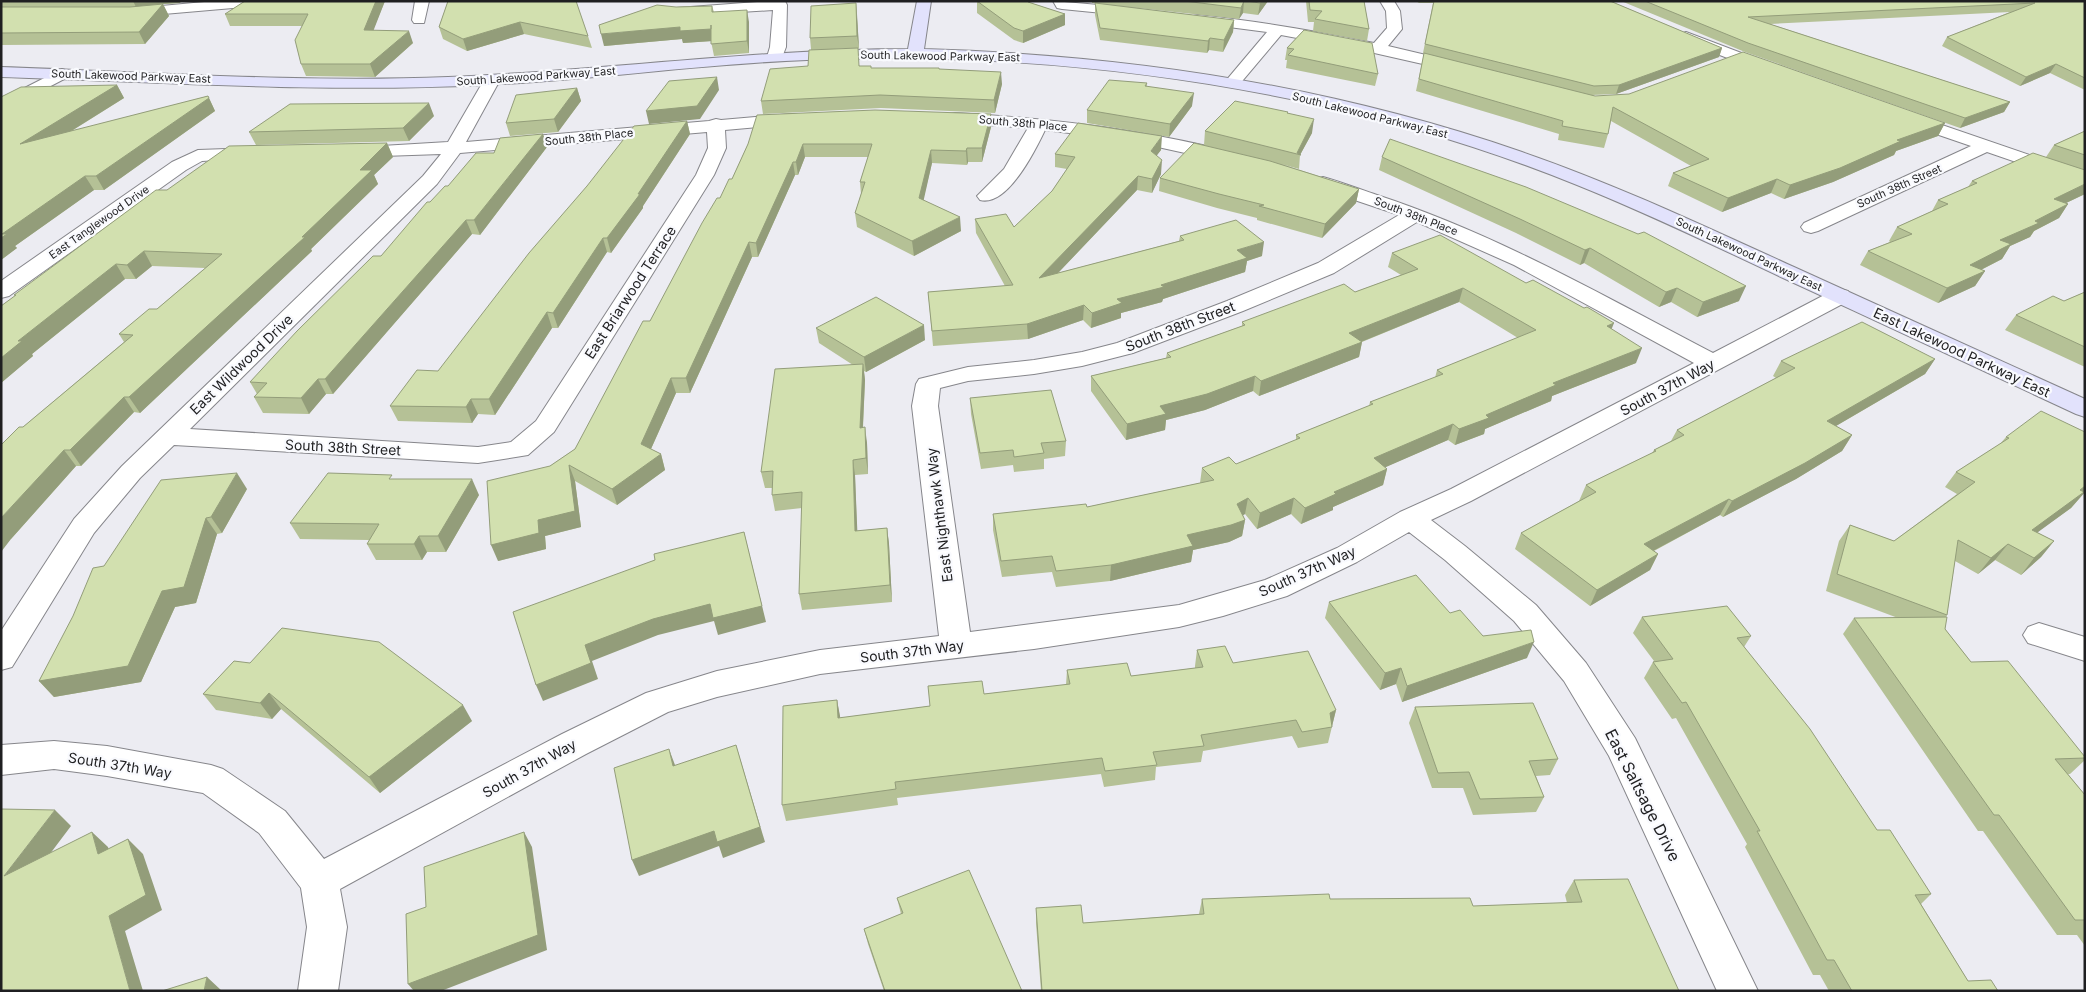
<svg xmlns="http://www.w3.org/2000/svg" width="2086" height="992" font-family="Inter,sans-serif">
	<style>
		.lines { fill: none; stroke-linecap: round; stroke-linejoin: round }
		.street-casing { stroke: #86868b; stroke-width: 2 }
		.secondary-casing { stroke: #86868b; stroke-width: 2 }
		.street { fill: #fff; fill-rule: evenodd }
		.secondary { fill: #e2e2fc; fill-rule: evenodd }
		.wall { fill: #b5c196 }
		.shaded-wall { fill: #939d7a }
		.building { fill: #d2e0af; stroke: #939d7a }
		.labels { text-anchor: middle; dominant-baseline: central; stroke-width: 4.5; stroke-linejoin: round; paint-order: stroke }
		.far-street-label { font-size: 11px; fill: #1f1f21; stroke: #f9fafe }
		.street-label { font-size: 14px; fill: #1f1f21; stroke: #f9fafe }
		.near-street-label { font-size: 16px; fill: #1f1f21; stroke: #f9fafe }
	</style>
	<rect width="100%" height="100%" fill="#ececf2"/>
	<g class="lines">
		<defs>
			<path id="street" d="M215 1H274L267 5 129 17 124 16 122 13 124 10 129 9Z
				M415 1H429L424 23H414L412 20Z
				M771 1H785L787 5 786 47 781 60H769L767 57 770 47 773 10 677 16 672 15 670 12 672 9 677 8Z
				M1053 1 1133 8 1138 9 1140 12 1138 15 1133 16 1062 9 1057 8Z
				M1380 1H1394L1400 11 1402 29 1388 46 1464 64 1466 67 1464 70 1458 72 1361 50 1281 35 1238 86H1226L1224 83 1267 32 1198 23 1193 22 1191 19 1193 16 1198 15C1257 21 1316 31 1374 43L1387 28 1386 11Z
				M1686 32 1773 65 1775 68 1773 71H1761L1681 40 1678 37 1681 34Z
				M62 69 68 71 70 74 68 77 1 112V100Z
				M492 75 498 77 500 80 466 142 709 121 716 119 721 120 792 114 798 115 801 119 798 123 792 124 725 130 726 148 714 175 554 432 528 455 478 463 174 445 140 478 94 533 12 667 1 670V631L74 519 122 466 423 176 441 154 354 157 348 156 345 152 348 148 448 142 484 80 486 77ZM707 132 708 148 696 175 536 421 511 442 478 447 190 429 437 184 460 153Z
				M955 113C1049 118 1141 129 1232 152L1235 156 1232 160 1226 162 1126 140 1045 130C1035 151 1007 207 980 200L977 196 1004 169 1028 128 949 122 946 118 949 114Z
				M1907 113 2085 174V186L1987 152 1818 231 1811 233 1804 231 1801 227 1804 223 1971 146 1901 122 1898 118 1901 114Z
				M256 148 262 149 265 153 262 157 202 161 186 170 9 296 1 298V281L172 162 198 150Z
				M1323 177C1341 182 1359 189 1377 195 1496 234 1602 295 1713 353L1832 291 1840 289 1848 291 1851 296 1848 301 1471 501 1431 520 1465 546 1536 605 1586 663 1635 738 1758 991H1717L1609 756 1564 681 1514 621 1445 560 1409 532 1357 562 1287 596 1223 616 1179 627 1034 649 820 674 717 697 668 712 586 754 340 889 347 927 338 991H298L307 927 301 888 259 833 203 793 107 776 54 769 1 775V745L54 741 107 746 211 765 223 769 285 811 324 859 562 734 646 693 717 671 820 650 939 636 912 406 916 384 919 379 968 367 1034 360 1082 352 1117 343 1227 301 1318 263 1399 215 1316 187 1313 183 1316 179ZM1417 222 1514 265 1694 363 1451 489 1400 512 1337 548 1265 580 1179 605 970 632 938 406 940 388 968 381 1034 374 1082 366 1133 353 1243 311 1334 273Z
				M2039 623 2085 637V661L2028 643 2023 635 2028 627Z"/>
			<path id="secondary" d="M917 1H931L924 49C1127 55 1329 85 1522 152 1615 184 1704 226 1794 267 1891 311 1988 355 2085 399V417L2076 414C1979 369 1881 323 1783 278 1715 246 1647 213 1577 185 1491 150 1401 123 1310 103 1146 68 975 53 807 60 700 64 593 80 485 85 324 93 162 82 1 77V67C150 72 299 83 448 77 602 71 754 49 908 49Z"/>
		</defs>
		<use href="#street" class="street-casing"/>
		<use href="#secondary" class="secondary-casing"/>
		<use href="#street" class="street"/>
		<use href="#secondary" class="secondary"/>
	</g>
	<path class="wall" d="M1 1H181L180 3 163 4 169 16 145 44 1 45Z
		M245 1H385L373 30 413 43 375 77 306 76 301 64 302 26H230L225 14Z
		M448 1 588 36 592 48 524 34 467 51 443 39 439 27Z
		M977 1 1028 2 1065 14V25L1023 43 1014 40 977 13Z
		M1092 1H1268L1258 15 1243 13 1239 19 1092 3Z
		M1306 1H1364L1369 29 1367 41 1313 31 1314 22H1308Z
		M1416 1H1610L1722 48 1719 57 1616 94 1592 95 1595 96 1945 123 1938 136 1896 151 1894 155 1833 182 1784 199 1771 193 1722 212 1668 186 1673 173 1691 166 1611 121 1608 134 1604 148 1558 140 1559 134 1416 91 1424 53 1542 83 1423 53 1433 3H1419Z
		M1621 1H2085V90L2050 73 2020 86 1942 46 1947 37 2010 12 1770 24 2010 102 2004 112 1960 128 1745 52Z
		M856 3 859 48 835 49 860 66 871 68 939 69 1002 84 995 113 881 108 763 114 761 101 808 66 811 49 810 38Z
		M1095 3 1234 20 1233 32 1223 52 1209 50 1207 53 1100 40 1095 15Z
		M712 6 714 12 749 22V53L714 56 711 41 683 43 682 39 604 46 676 7Z
		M1304 30 1378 74 1375 86 1286 68 1287 60H1285L1287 48Z
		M1147 83V86L1192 106 1169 137 1087 123V110Z
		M117 85 124 98 70 132 208 96 215 111 104 190H94L15 246 17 248 1 260V97Z
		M577 88 581 101 558 132 510 136 506 123Z
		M1288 112V113L1312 133 1300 155 1299 169 1281 164 1359 189 1356 203 1322 238 1257 220V218L1217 208 1159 191 1160 178 1204 145 1205 131Z
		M991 114V127L982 162H968L967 165 932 163 923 200 961 231 914 256 857 227 855 213 861 194 860 182 868 157H805L798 175H795L758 257H752L690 393H676L651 449 661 454 665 470 617 505 575 481 581 527 545 536 546 549 498 561 550 466 575 449 650 321 720 198 732 179 748 144Z
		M434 116 409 141 256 145 249 132Z
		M687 121 690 134 643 206V208L611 253 607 252 558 328H552L495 415 478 414 472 423 398 421 390 406 438 371Z
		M2085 131V194L2066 203 2068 204 2059 218 2034 231 2030 237 2010 246 2002 259 1981 270 1985 271 1975 286 1938 303 1860 265 1868 251 1890 242 1889 241 1897 227 1932 211 1938 200 1968 187 1972 181 2046 157 2054 145Z
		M543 134 547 147 480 235 472 234 333 394H326L309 414 263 413 254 397 257 394 250 382 381 256 430 202 448 186 494 153Z
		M387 143 393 157 374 175 378 184 311 249 312 251 140 413 134 412 81 466H76L11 539 23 427 124 342 119 334 157 309 205 268 152 266 136 279H125L32 354 33 356 1 383V306L15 296 14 295 167 190Z
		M1161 150 1157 155 1161 174 1152 193 1137 190 1058 273 1179 241 1180 236 1262 256 1247 261 1245 272 1163 299 1162 302 1121 313V318L1091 328 1083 320 1028 339 933 346 928 292 1005 286 976 233 975 219 1014 227 1052 191 1067 169 1055 167V154Z
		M1382 157 1739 301 1697 317 1671 302 1659 307 1584 263 1580 265 1516 233 1379 170Z
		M1392 253 1526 283 1611 329 1636 363 1552 396 1551 401 1485 429 1484 434 1455 445 1448 440 1385 467 1387 469 1383 485 1333 507V510L1301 524 1291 514 1257 529 1245 514 1243 515 1245 520 1242 536 1229 542 1193 550 1191 562 1110 581 1056 587 1052 572 1002 577 993 530V514L1087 507 1200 483 1202 468 1236 464 1296 440V435L1369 406 1370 402 1435 378 1437 370 1518 338 1459 302 1362 342 1359 357 1259 396 1253 391 1205 410 1166 420 1165 430 1126 440 1091 391V376L1166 358 1167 353 1242 326V322L1355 292 1401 275 1388 267Z
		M2085 292V367L2005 330 2016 315 2064 301Z
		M816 328 925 340 866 372 864 371 865 380 863 428 867 443 868 474 855 475 857 531 887 528 889 544 892 602 802 610 799 594 802 508 775 511 772 495V488H765L761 472 853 365 819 343Z
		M1935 359 1925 374 1836 426 1852 435 1842 451 1796 479 1723 517 1720 515 1654 551 1658 554 1650 570 1590 606 1515 549 1521 533 1579 501 1586 485 1652 453 1654 450 1671 441 1677 430 1776 378 1773 376 1781 361Z
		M970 398 1066 441 1065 456 1044 459V469L1014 472 1013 465 981 469 971 414Z
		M2085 432V492L2071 508 2037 532 2054 541 2041 557 2021 575 1995 560 1978 574 1955 561 1947 615 1946 617 1945 629 1971 662 2085 757V760L2070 774H2068L2085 795V946L2077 935H2057L1983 831H1978L1843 634 1854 618H1898L1826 591 1839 541 1850 525 1894 541 1957 494 1945 487 1956 472 2000 444 2006 437Z
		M394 479 479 495 446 552H427L422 560H376L367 544 369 540 300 539 290 523Z
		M247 489 222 533 217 534 196 603 175 607 141 682 54 697 39 681 104 566Z
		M1329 602 1450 613 1483 636 1527 658 1402 702 1396 684 1380 690 1325 618Z
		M1642 617 1751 636 1744 647 1877 830 1931 894 1921 904 1968 981 1998 991H1829L1820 975H1813L1745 847 1747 844 1676 718 1672 719 1644 678 1653 662 1654 661 1633 633Z
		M1197 650 1233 663 1336 710 1328 743 1298 748 1292 736 1203 751 1201 762 1156 767 1155 780 1104 787 1101 774 897 798 898 805 786 821 782 805 837 700 840 718 930 706 984 694 1066 685 1067 670 1131 676 1195 668V666Z
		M234 661 472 721 380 793 281 709 272 719 216 710 203 694Z
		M1415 707 1558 759 1550 775 1536 776 1544 797 1536 812 1473 815 1463 788H1432L1409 723Z
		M1574 880 1679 991H1041L1036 923V908L1083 923 1199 914 1202 899H1330L1473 906 1567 903 1565 895Z
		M897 898 1022 991H884L868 944 864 929 901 914Z"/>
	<path class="shaded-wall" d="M133 1H181L180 3 163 4 169 16 145 44 139 32 136 7Z
		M376 1H385L369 42 364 30Z
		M1244 1 1243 13 1239 19 1241 8Z
		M1261 1H1268L1258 15 1260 3Z
		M856 3 857 14 859 48 857 36Z
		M747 10 749 22V53L747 41Z
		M1065 14V25L1023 43V31Z
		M1234 20 1233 32 1223 52 1224 40Z
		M520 22 524 34 467 51 463 39Z
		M680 27 711 29 713 41 683 43 682 39 604 46 601 34Z
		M409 31 413 43 375 77 370 64Z
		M1210 38 1209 50 1207 53 1208 41Z
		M1722 48 1719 57 1616 94 1619 85Z
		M2056 64 2050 73 2020 86 2026 77Z
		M1001 72 1002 84 995 113 994 100Z
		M717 77 719 90 700 119 649 124 646 111Z
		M117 85 124 98 28 158 20 144Z
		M577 88 581 101 558 132 554 119Z
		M1194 93 1192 106 1169 137 1170 124Z
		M209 98 215 111 104 190 96 176Z
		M2010 102 2004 112 1960 128 1965 118Z
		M429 103 434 116 409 141 403 128Z
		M991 114V127L982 162V148Z
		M1314 119 1312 133 1300 155 1297 153Z
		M687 121 690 134 643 206V208L611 253 607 238Z
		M1945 123 1938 136 1896 151 1894 155 1833 182 1784 199 1790 185 1897 140Z
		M543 134 547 147 480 235 474 220Z
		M1162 136 1161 150 1150 164 1151 151Z
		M387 143 393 157 374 175 378 184 311 249 312 251 140 413 129 397 302 237 360 170Z
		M803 144 805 157 798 175 796 162Z
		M967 148 968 162 967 165 966 151Z
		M931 150 932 163 921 212 919 198Z
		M1162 160 1161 174 1152 193V179Z
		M793 162 795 175 758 257 756 243Z
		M85 176 94 190 15 246 17 248 1 260V238L2 234Z
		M1138 176 1137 190 1039 293V278Z
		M1777 179 1771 193 1722 212 1728 198Z
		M2085 184V194L2045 213 2054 199Z
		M1359 189 1356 203 1322 238 1325 224Z
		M2068 204 2059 218 2034 231 2030 237 2010 246 2002 259 1961 280 1970 265 2000 240 2035 221Z
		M960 217 961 231 914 256 912 241Z
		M466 220 472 234 333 394 325 379Z
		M603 238 607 252 558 328 553 313Z
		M749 242 752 257 690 393 686 378Z
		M1264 242 1262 256 1247 261 1245 272 1163 299 1162 302 1121 313V318L1091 328 1092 313 1117 299 1161 285 1237 250Z
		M1590 248 1584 263 1580 265 1585 250Z
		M144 251 152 266 136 279 127 265Z
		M116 264 125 279 32 354 33 356 1 383V358L18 341Z
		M1985 271 1975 286 1938 303 1947 288Z
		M1746 286 1739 301 1697 317 1703 302Z
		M1463 288 1459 302 1346 348 1349 333Z
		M1677 288 1671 302 1659 307 1666 292Z
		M1084 305 1083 320 1028 339 1027 324Z
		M547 312 552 328 495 415 489 399Z
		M1614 323 1608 338 1607 326Z
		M924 325 925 340 866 372 864 357Z
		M1362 342 1359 357 1259 396 1261 381Z
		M1642 348 1636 363 1552 396 1551 401 1485 429 1484 434 1455 445 1459 429 1486 415 1553 383Z
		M1935 359 1925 374 1817 437 1827 421Z
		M863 364 865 380 862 444 860 428Z
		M1255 376 1253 391 1205 410 1166 420 1165 430 1126 440 1127 424 1160 406Z
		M671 378 676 393 646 460 641 444Z
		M318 379 326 394 309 414 301 398Z
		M124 397 134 412 81 466 70 450Z
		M471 399 478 414 472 423 466 407Z
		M1453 424 1448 440 1370 474 1374 458Z
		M865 427 867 443 868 474 866 458Z
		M1852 435 1842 451 1796 479 1723 517 1732 501Z
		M64 450 76 466 11 539 1 552V518Z
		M661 454 665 470 617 505 612 489Z
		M853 460 855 475 858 547 855 531Z
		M569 465 575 481 581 527 545 536 546 549 498 561 491 545 538 520Z
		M1387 469 1383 485 1333 507V510L1301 524 1305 508 1334 492Z
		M237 473 247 489 222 533 211 517Z
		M472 479 479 495 446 552 438 536Z
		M2085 486V492L2071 508 2019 546 2032 530Z
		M1248 498 1245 514 1235 520 1237 504Z
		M1294 498 1291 514 1257 529 1260 513Z
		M1729 499 1720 515 1636 560 1644 544Z
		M206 518 217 534 196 603 175 607 141 682 54 697 39 681 162 591Z
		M1245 520 1242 536 1229 542 1193 550 1191 562 1110 581 1111 565 1187 535Z
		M887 528 889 544 892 602 890 585Z
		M744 532 766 622 718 635 714 621 658 635 592 661 598 679 543 701 536 685 585 645Z
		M419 536 427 552 422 560 414 544Z
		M2054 541 2041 557 2021 575 2034 558Z
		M2008 544 1995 560 1978 574 1991 558Z
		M1658 554 1650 570 1590 606 1597 590Z
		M1534 642 1527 658 1402 702 1407 686Z
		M1401 668 1396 684 1380 690 1385 673Z
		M269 693 281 709 272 719 260 703Z
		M837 700 840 716 841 734 838 718Z
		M463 705 472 721 380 793 369 777Z
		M1336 710 1332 726 1330 713Z
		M736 745 765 842 723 858 719 846 639 876 632 860Z
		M669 749 675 765 679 782 673 766Z
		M55 810 71 826 22 891 4 876Z
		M92 832 108 847 114 869 98 854Z
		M524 832 532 847 547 950 441 991H414L408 984Z
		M128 839 143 854 162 910 125 931 143 991H130L109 916Z
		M207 977 222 991H204Z"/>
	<path class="building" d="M245 1H376L364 30 409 31 370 64H301L295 40 308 14H225Z
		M448 1H576L588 36 520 22 463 39 439 27Z
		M977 1H1028V2L1065 14 1023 31 1014 28Z
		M1184 1H1244L1241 8Z
		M1246 1H1261L1260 3Z
		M1309 1H1364L1369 29 1315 19 1322 11 1310 10Z
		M1434 1H1610L1722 48 1619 85 1594 86 1425 44Z
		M1645 1H2085V78L2056 64 2026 77 1947 37 2035 3 1748 17 2010 102 1965 118 1748 43Z
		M856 3 857 36 810 38 811 6Z
		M1095 3 1234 20 1224 40 1210 38 1208 41 1100 28Z
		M163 4 139 32 1 33V7H130Z
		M657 5 676 7 712 6V12L747 10V41L711 44V25V29L680 31V27L601 34 599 25Z
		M1304 30 1372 43 1378 74 1288 55 1294 49 1287 48Z
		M858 48 859 66H871V68H939V69L1001 72 994 100 880 95 761 101 770 69 808 66 809 50Z
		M1743 52 1945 123 1897 140 1901 141 1840 168 1790 185 1777 179 1728 198 1673 173 1709 159 1613 107 1608 134 1562 126 1563 121 1419 79 1424 53 1595 96 1629 94Z
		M717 77 697 106 646 111 669 81Z
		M1109 80 1147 83 1145 86 1194 93 1170 124 1087 110Z
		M117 85 20 144 208 96 209 98 96 176H85L2 234H7L1 238V97L21 87Z
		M577 88 554 119 506 123 516 95Z
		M1235 101 1288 112 1287 113 1314 119 1297 153 1301 155 1205 131Z
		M429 103 403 128 249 132 290 104Z
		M875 110 991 114 982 148H967L966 151 931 150 919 198 960 217 912 241 855 213 865 182H860L872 144H803L796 162H793L756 243 749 242 686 378H671L641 444 661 454 612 489 569 465 575 511 538 520 539 533 491 545 487 481 550 466 575 449 643 321H650L702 223 717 198H720L729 179H732L748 144 757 115Z
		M687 121 638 194H640L607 238H603L553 313 547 312 489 399H471L466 407 390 406 417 370 438 371 529 253 587 186 634 126Z
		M1078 123 1162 136 1151 151 1162 160 1152 179 1138 176 1039 278 1184 240 1180 236 1236 220 1264 242 1237 250 1247 258 1161 285 1164 287 1117 299 1122 303 1092 313 1084 305 1027 324 932 331 928 292 1013 285 975 219 1006 214 1014 227 1052 191 1075 157 1055 154Z
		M2085 131V155L2054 145Z
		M543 134 474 220H466L325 379H318L301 398 254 397 267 383 250 382 297 331 373 256H381L427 202H430L445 186H448L476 153H494L500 138Z
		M1390 139 1526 187 1638 234 1644 232 1746 286 1703 302 1677 288 1666 292 1590 248 1585 250 1520 219 1382 157Z
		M387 143 360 170H372L302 237H305L129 397H124L70 450H64L1 518V445L19 427H23L133 335 119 334 149 309H157L222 254 144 251 127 265 116 264 18 341H22L1 358V306L16 295H14L156 190H167L229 146Z
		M1194 143 1270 161 1359 189 1325 224 1259 206 1264 205 1219 194 1160 178Z
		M2033 153 2085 170V184L2054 199 2068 204 2035 221 2039 223 2000 240 2011 244 1970 265 1985 271 1947 288 1868 251 1912 234 1897 227 1948 204 1938 200 1977 183 1972 181Z
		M1440 235 1526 283 1533 280 1584 308 1587 307 1614 323 1607 326 1642 348 1553 383 1556 385 1486 415 1489 418 1459 429 1453 424 1374 458 1387 469 1334 492 1336 494 1305 508 1294 498 1260 513 1248 498 1237 504 1245 520 1231 525 1187 535 1193 546 1111 565 1056 571 1052 556 1001 561 993 514 1086 504 1087 507 1214 480 1202 468 1229 457 1236 464 1300 438 1296 435 1373 404 1370 402 1443 374 1437 370 1536 330 1463 288 1349 333 1362 342 1261 381 1255 376 1207 394 1160 406 1166 414 1127 424 1091 376 1171 357 1167 353 1245 325 1242 322 1344 284 1355 292 1418 269 1392 253Z
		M2085 292V347L2016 315 2053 296 2064 301Z
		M876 297 924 325 864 357 816 328Z
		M1862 322 1935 359 1827 421 1852 435 1805 463 1732 501 1729 499 1644 544 1658 554 1597 590 1521 533 1596 492 1586 485 1656 451 1654 450 1684 435 1677 430 1795 368 1781 361Z
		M863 364 860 428 865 427 866 458 853 460 855 531 887 528 890 585 799 594 802 492 772 495 773 471 761 472 775 369Z
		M1051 390 1066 441 1041 443 1044 453 1014 457 1013 450 980 453 970 398Z
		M2041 411 2085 432V486L2080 490 2084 492 2032 530 2054 541 2034 558 2008 544 1991 558 1958 540 1947 615 1837 574 1850 525 1894 541 1975 482 1956 472 2009 438 2006 437Z
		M237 473 211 517 206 518 184 587 162 591 128 666 39 681 73 616 93 568 104 566 161 480Z
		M328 473 392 475 389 479H472L438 536H419L414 544H367L379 524 290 523Z
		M744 532 762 606 713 618 710 604 653 619 585 645 591 663 536 685 513 612 655 560 654 554Z
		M1416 575 1450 613 1460 610 1483 636 1531 630 1534 642 1407 686 1401 668 1385 673 1329 602Z
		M1727 606 1751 636 1737 638 1810 729 1877 830H1890L1931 894 1915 895 1968 981 1991 980 1998 991H1852L1834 960H1827L1757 831H1760L1686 702 1682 703 1653 662 1673 659 1642 617Z
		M1947 617 1945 629 1971 662 2008 661 2085 757V758L2055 759 2085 795V920H2075L1999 815H1994L1854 618Z
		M282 628 379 642 463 705 369 777 269 693 260 703 203 694 234 661 250 663Z
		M1225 646 1233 663 1308 651 1336 710 1330 713 1332 727 1302 732 1296 720 1201 735 1204 746 1153 752 1157 765 1105 771 1102 758 895 782 896 789 782 805 783 706 837 700 838 718 930 706 928 686 982 681 984 694 1070 684 1067 670 1127 663 1131 676 1203 667 1197 650Z
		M1533 703 1558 759 1529 761 1544 797 1480 799 1469 772 1438 773 1415 707Z
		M736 745 760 827 717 842 714 831 632 860 614 768 669 749 673 766Z
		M1 809 55 810 4 876 92 832 98 854 128 839 146 895 109 916 130 991H1Z
		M524 832 538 935 408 984 406 914 426 907 424 867Z
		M969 870 1022 991H885L864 929 903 913 897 898Z
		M1628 879 1679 991H1042L1036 908 1081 905 1083 923 1204 914 1202 899 1329 894 1330 899 1470 898 1473 906 1582 902 1574 880Z
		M207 977 204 991H162Z"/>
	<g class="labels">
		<g class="far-street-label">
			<text transform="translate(940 56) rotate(1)">South Lakewood Parkway East</text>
			<text transform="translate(131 76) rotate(2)">South Lakewood Parkway East</text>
			<text transform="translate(536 76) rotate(-4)">South Lakewood Parkway East</text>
			<text transform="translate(1370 115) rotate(14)">South Lakewood Parkway East</text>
			<text transform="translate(1023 123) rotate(5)">South 38th Place</text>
			<text transform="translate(589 137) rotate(-6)">South 38th Place</text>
			<text transform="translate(1899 186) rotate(-24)">South 38th Street</text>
			<text transform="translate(1416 216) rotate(21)">South 38th Place</text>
			<text transform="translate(99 222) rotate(-35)">East Tanglewood Drive</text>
			<text transform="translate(1749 254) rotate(25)">South Lakewood Parkway East</text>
		</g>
		<g class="street-label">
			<text transform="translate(630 292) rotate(-57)">East Briarwood Terrace</text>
			<text transform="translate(1180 326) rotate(-21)">South 38th Street</text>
			<text transform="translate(1962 352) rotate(25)">East Lakewood Parkway East</text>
			<text transform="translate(241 364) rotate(-44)">East Wildwood Drive</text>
			<text transform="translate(1667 387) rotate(-28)">South 37th Way</text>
			<text transform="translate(343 447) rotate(3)">South 38th Street</text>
			<text transform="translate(939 515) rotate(-97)">East Nighthawk Way</text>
			<text transform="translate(1307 571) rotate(-24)">South 37th Way</text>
			<text transform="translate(912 651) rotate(-7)">South 37th Way</text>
			<text transform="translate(120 765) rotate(9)">South 37th Way</text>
			<text transform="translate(529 768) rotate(-29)">South 37th Way</text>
		</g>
		<g class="near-street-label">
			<text transform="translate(1643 795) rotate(63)">East Saltsage Drive</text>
		</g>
	</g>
	<rect width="2086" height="992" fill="none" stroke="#1f1f21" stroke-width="5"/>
</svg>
